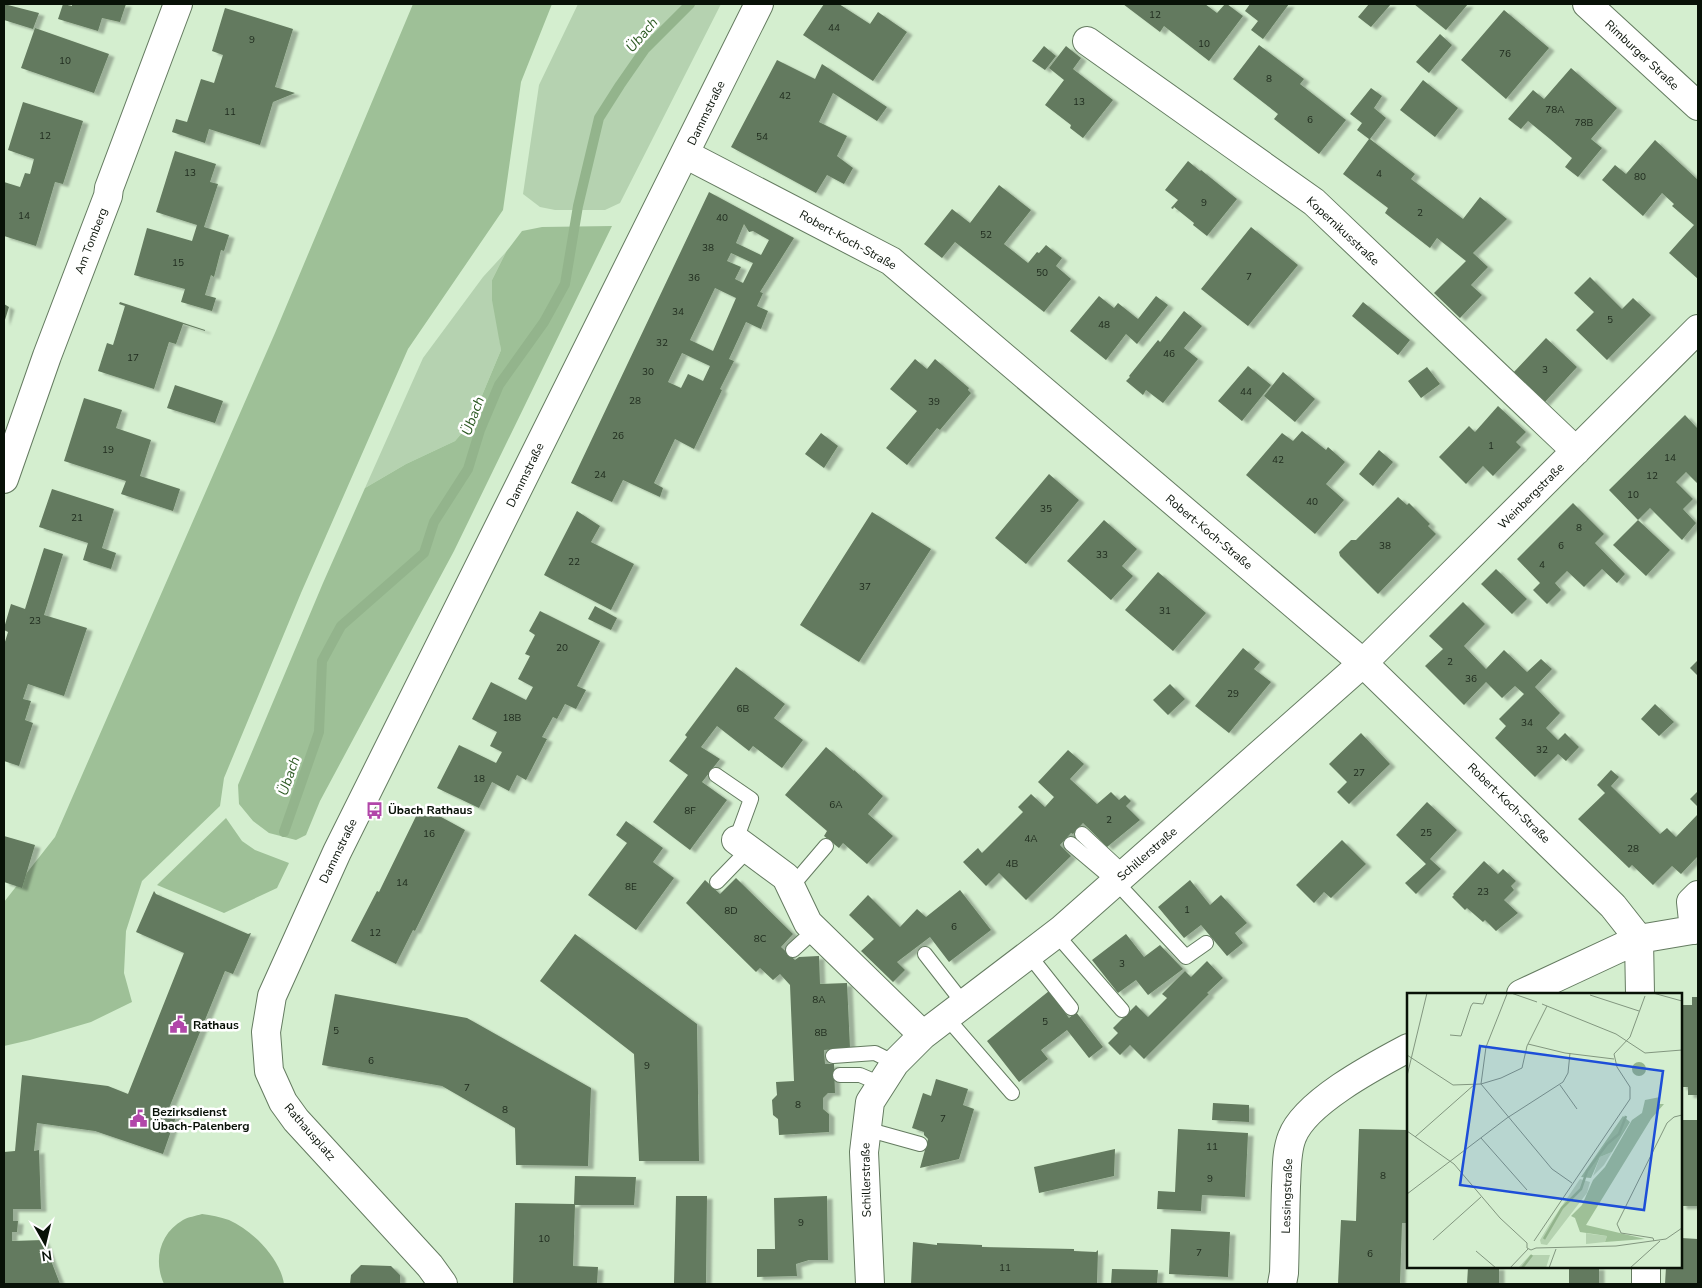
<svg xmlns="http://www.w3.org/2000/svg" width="1702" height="1288" font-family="'Nunito Sans',sans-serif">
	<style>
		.green { fill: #b5d2b0 }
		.forest { fill: #9ec097 }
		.water { fill: #93b48c }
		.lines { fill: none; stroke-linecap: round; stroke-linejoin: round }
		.stream { stroke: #93b48c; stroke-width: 10 }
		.building { fill: #637a5e; fill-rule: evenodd; filter: url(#shadow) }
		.lane-casing { stroke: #647b60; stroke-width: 16 }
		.street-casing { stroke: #647b60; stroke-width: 30 }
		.secondary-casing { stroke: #647b60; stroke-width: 30 }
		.lane { stroke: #fff; stroke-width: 14 }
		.street { stroke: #fff; stroke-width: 28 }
		.secondary { stroke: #fff; stroke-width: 28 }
		.labels { text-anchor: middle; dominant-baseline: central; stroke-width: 5; stroke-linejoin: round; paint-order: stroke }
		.number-label { font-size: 10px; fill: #1f2b1d }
		.street-label { font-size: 12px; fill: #081107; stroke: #fff }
		.poi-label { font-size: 12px; font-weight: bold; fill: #081107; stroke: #fff; text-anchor: start }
		.water-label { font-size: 14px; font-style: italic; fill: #2d5a23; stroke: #fff }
		.inset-river { fill: none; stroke: #93b48c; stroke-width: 2.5 }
		.inset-road { fill: none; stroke: #82967f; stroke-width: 1 }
		.view { fill: #1d4ed8; fill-opacity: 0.15; stroke: #1d4ed8; stroke-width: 2.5 }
		.inset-edge { fill: none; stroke: #081107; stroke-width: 2.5 }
	</style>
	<defs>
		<filter id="shadow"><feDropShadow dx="5.5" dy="3" stdDeviation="1" flood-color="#0004"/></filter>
	</defs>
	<rect width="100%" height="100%" fill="#d4eecf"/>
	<path class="green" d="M578 4H721L620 203 605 210H555L540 207 523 194 539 85Z
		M506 252 492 280 501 350 478 405 467 427 455 441 406 464 365 488 423 358 483 277Z"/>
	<path class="forest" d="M413 4H552L521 82 503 210 408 349 301 593 224 778 220 806 142 881 126 931 124 973 132 1002 91 1022 30 1040 4 1046V902L55 837 275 333Z
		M612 226 454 551 320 801 306 835 296 840 269 833 253 821 239 804 238 785 323 583 365 488 406 464 455 441 467 427 478 405 501 350 492 300V280L506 252 522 231 542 227Z
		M226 818 242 841 255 850 289 863 277 888 224 913 157 885Z"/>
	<path class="water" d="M202 1214C211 1215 220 1217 229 1220 253 1231 280 1258 284 1284H164C153 1260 160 1233 183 1220 188 1217 196 1216 202 1214Z"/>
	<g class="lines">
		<path class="stream" d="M284 832 319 732 322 661 341 626 424 553 434 522 468 469 480 430 499 385 544 322 565 284 578 206 599 118 620 85 645 49 690 4"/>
	</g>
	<path class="building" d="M4 4 39 13 33 29 4 20Z
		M63 4 72 6V4H126L120 22 102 18 98 31 58 19Z
		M824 4H839L870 24 878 12 907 32 873 81 803 35Z
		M1123 4H1205L1217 13 1225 4H1227L1243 16 1209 61 1164 26 1160 32Z
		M1250 4H1289L1263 39 1251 30 1258 21 1245 11Z
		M1369 4H1391L1371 27 1358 17Z
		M1414 4H1468L1446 30Z
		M225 8 293 29 275 87 295 93 273 102 260 145 209 129 205 143 172 132 176 119 187 122 201 79 214 83 223 55 212 51Z
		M1504 10 1549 48 1506 99 1461 60Z
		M35 28 109 54 94 93 21 68Z
		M1440 34 1452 45 1429 73 1416 62Z
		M1259 45 1304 79 1300 84 1346 120 1319 154 1274 119 1278 114 1233 79Z
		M1044 46 1056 56 1045 70 1032 61Z
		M1066 46 1081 58 1073 69 1113 100 1083 138 1070 128 1071 125 1045 105 1064 80 1049 68Z
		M777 60 815 79 822 64 887 107 877 121 833 93 819 122 847 136 837 156 853 168 844 184 827 175 816 193 731 147Z
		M1571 68 1617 108 1591 139 1602 148 1578 177 1565 167 1572 158 1550 139 1528 121 1521 129 1508 119 1533 90 1544 99Z
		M1423 80 1458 108 1435 137 1400 110Z
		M1371 88 1382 96 1374 108 1386 118 1370 139 1415 174 1411 179 1463 219 1480 197 1507 219 1473 253 1488 267 1471 285 1482 295 1460 318 1434 293 1466 261 1437 238 1430 248 1385 213 1388 208 1343 174 1369 139 1357 130 1362 123 1350 114Z
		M23 102 83 121 63 184 55 182 36 246 4 236V182L20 187 25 173 30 174 34 159 8 150Z
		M1655 140 1698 180V279L1669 253 1694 225 1672 206 1674 204 1662 193 1643 216 1602 180 1615 165 1626 174Z
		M175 151 216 164 210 182 218 184 204 227 229 235 224 251 221 250 214 277 211 275 205 295 216 298 212 311 181 302 185 289 134 275 147 228 192 241 197 225 156 212Z
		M1188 161 1200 171 1201 170 1237 199 1207 236 1193 225 1194 223 1174 207 1173 209 1171 208 1178 200 1165 190Z
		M999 185 1031 210 1004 244 1028 263 1037 252 1039 253 1046 245 1062 258 1056 266 1071 279 1044 312 955 242 942 258 924 244 952 209 970 223Z
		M709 192 794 238 760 292 763 293 757 306 768 311 761 329 746 322 729 359 734 361 720 389 722 390 694 449 675 439 654 483 663 488 660 497 623 480 612 502 571 483ZM744 224 749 232 753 231 769 240 761 255 736 243ZM731 253 753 263 743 283 735 279 741 267 727 261ZM715 288 736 298 713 351 690 340ZM682 353 710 366 703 381 688 374 681 388 668 382Z
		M1251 227 1298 265 1248 326 1201 289Z
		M1590 277 1622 309 1633 298 1651 315 1607 360 1576 330 1594 312 1574 293Z
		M1099 296 1114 308 1118 303 1138 319 1156 296 1168 305 1137 344 1126 334 1106 360 1070 331Z
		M120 302 205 330V331L183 324 176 344 169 342 154 389 98 371 107 343 113 345 125 306 119 304Z
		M1363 302 1410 340 1398 355 1352 316Z
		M4 304 9 307 4 323Z
		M1184 311 1202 326 1184 348 1198 359 1163 403 1146 390 1143 395 1126 381 1130 377 1129 376 1158 340 1160 342Z
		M1546 338 1577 367 1544 403 1513 373Z
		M915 359 927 369 935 359 969 388 968 390 971 393 940 430 937 428 907 465 886 448 917 411 890 389Z
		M1248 366 1271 385 1242 421 1218 401Z
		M1427 367 1440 384 1421 398 1408 381Z
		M1283 372 1315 399 1295 422 1264 396Z
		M175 385 223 401 215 423 167 408Z
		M84 398 122 410 116 428 151 440 140 476 180 489 173 511 121 494 126 481 64 461Z
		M1498 406 1526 432 1516 442 1521 447 1493 476 1483 466 1466 484 1439 457 1469 426 1475 432Z
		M1685 415 1698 429V484L1686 472 1676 482 1693 499 1683 509 1696 523 1682 540 1650 508 1638 520 1609 490Z
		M1302 431 1326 450 1328 447 1345 462 1326 484 1344 500 1315 534 1246 475 1282 433 1293 441Z
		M821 433 838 446 824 468 805 454Z
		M1379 450 1393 462 1373 486 1359 474Z
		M1049 474 1079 500 1026 564 995 538Z
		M52 489 114 509 102 548 116 553 111 569 83 560 88 543 39 527Z
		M1398 497 1407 505 1409 503 1430 524 1428 526 1436 534 1378 594 1340 556 1339 552 1351 540H1356Z
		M1573 503 1604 534 1595 543 1625 574 1617 583 1602 569 1584 587 1567 571 1555 583 1561 590 1547 604 1533 590 1540 583 1517 559Z
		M577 511 600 526 591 542 634 564 611 610 544 575Z
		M872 512 931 549 859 662 800 625Z
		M1104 520 1137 549 1122 566 1133 576 1111 600 1067 561Z
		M1638 520 1670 550 1646 576 1613 545Z
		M44 548 63 554 44 615 87 628 64 696 28 684 23 699 31 701 25 720 33 723 19 766 4 761V645L8 632 4 630V628L11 604 25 609Z
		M1496 569 1527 599 1512 614 1481 584Z
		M1158 572 1206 613 1173 651 1125 610Z
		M1463 602 1485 624 1464 646 1486 669 1504 650 1527 672 1541 659 1552 669 1535 687 1560 713 1546 728 1558 740 1565 733 1579 747 1566 761 1558 754 1535 777 1495 738 1506 726 1499 719 1524 694 1515 686 1502 698 1486 682 1464 705 1425 666 1443 649 1429 636Z
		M595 606 617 618 611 630 588 619Z
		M540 611 600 641 577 686 586 690 576 709 565 704 557 719 553 717 542 737 547 739 526 780 517 775 509 791 492 782 479 808 437 788 459 745 496 763 502 752 490 746 497 732 472 719 491 682 526 700 533 687 518 679 530 656 525 654 535 635 529 631Z
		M1243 648 1260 662 1254 669 1271 682 1229 733 1195 706Z
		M1698 660V676L1690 668Z
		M736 667 785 704 774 718 803 740 782 768 753 746 749 751 717 726 701 747 720 759 702 782 727 800 690 850 653 822 688 775 669 761 687 737 685 735Z
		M1170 684 1185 699 1168 715 1153 700Z
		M1655 704 1674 722 1659 736 1641 719Z
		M1361 733 1390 764 1349 804 1337 792 1347 782 1329 764Z
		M826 747 854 771V770L883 796 868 814 893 836 867 864 843 843 839 848 824 836 827 831 785 795Z
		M1068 750 1084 764 1070 779 1097 804 1111 792 1119 800 1125 795 1131 801 1126 806 1140 820 1107 847 1083 823 1073 834 1071 833 1060 845 1071 856 1026 900 999 873 986 886 963 862 978 848 982 853 1023 812 1018 807 1031 794 1045 807 1054 797 1038 782Z
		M1611 770 1619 777 1611 786 1660 834 1667 828 1676 837 1698 814V856L1681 874 1672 866 1653 885 1632 865 1629 868 1578 819 1605 793 1597 785Z
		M1698 791V807L1690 799Z
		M1427 802 1457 830 1430 859 1441 869 1416 894 1405 883 1426 864 1396 835Z
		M421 806 465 830 415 931 413 930 396 964 351 941 377 891 379 892Z
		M626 821 663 848 653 862 674 878 636 930 588 895 627 843 616 835Z
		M4 836 35 845 22 888 4 882Z
		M1342 840 1366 864 1331 898 1324 892 1314 903 1296 885Z
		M1484 861 1498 874 1503 869 1516 881 1511 886 1514 890 1504 900 1518 913 1496 931 1485 920 1483 922 1467 908 1465 910 1452 897 1454 895 1453 894Z
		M736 878 793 934 781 947 795 960 799 957 819 956 820 984 847 983 850 1048 824 1050 825 1064H834L835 1093H828L823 1098V1109L829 1114V1132L779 1135 778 1119 773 1115 772 1100 777 1095 776 1082 794 1081 790 985 780 974 773 980 760 968 756 972 686 903 705 880 720 894Z
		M1190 880 1210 905 1221 895 1247 923 1235 933 1243 943 1227 956 1201 925 1184 938 1158 907Z
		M960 890 991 930 949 962 930 937 897 962 905 970 893 982 861 951 874 939 849 915 868 895 900 927 917 909 926 917Z
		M154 891 156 894 248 934 251 933 233 974 225 971 169 1108 178 1111 163 1154 95 1131 37 1123 34 1151 39 1150 41 1209H13V1221H18L17 1232H12V1241L43 1240 60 1284H4V1152L15 1151 22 1075 108 1086 128 1094 184 953 136 932Z
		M575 934 697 1024 699 1161H639L634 1054 540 981Z
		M1126 934 1144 957 1160 945 1183 969 1148 995 1136 980 1118 993 1092 960Z
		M1207 961 1223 978 1207 993 1209 994 1144 1059 1130 1045 1120 1055 1108 1043 1118 1033 1113 1028 1136 1005 1148 1017 1167 998 1162 994 1185 971 1191 977Z
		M1049 991 1069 1018 1076 1012 1103 1047 1089 1058 1067 1030 1041 1050 1048 1059 1019 1082 987 1041Z
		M335 994 467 1018 591 1088 588 1166 516 1165 515 1128 442 1086 322 1065Z
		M1692 997H1698V1095H1688V1087H1681V1005H1692Z
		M936 1079 968 1089 963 1105 974 1109 959 1159 920 1168 928 1139 924 1135V1132L912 1128 923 1093 931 1096Z
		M1213 1103 1249 1105V1122L1212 1120Z
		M1681 1120H1698V1206H1681Z
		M1178 1129 1248 1133 1245 1197 1202 1195 1201 1211 1157 1209 1158 1191 1175 1192Z
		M1359 1129 1408 1130V1223H1402L1400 1284H1338L1341 1220 1356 1221Z
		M1115 1149 1114 1176 1039 1193 1034 1167Z
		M575 1176 636 1177 634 1205H575L573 1266 598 1267 597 1284H513L515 1203 574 1204Z
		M676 1196H707L706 1284H674Z
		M827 1196 828 1260H809L796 1264 797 1276 757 1277V1249H775L774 1198Z
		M1171 1229 1230 1232 1228 1277 1169 1274Z
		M1681 1238 1698 1239V1284H1665L1666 1267H1681Z
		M913 1242 937 1245V1243L982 1245V1247L1074 1249V1251L1096 1252 1098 1250 1097 1284H911Z
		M361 1265 391 1266 400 1275V1284H350L351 1275Z
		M1468 1267H1499V1284H1467Z
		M1569 1267H1599V1284H1569Z
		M1112 1269 1158 1270 1157 1284H1111Z"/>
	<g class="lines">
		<defs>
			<path id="lane" d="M716 775 751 799 736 840
				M1082 834 1125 874
				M1071 844 1116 882 1186 957 1206 943
				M717 882 749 849
				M791 887 826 846
				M1056 934 1122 1010
				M793 950 815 930
				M925 954 964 1004
				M1029 955 1071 1008
				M947 1018 1012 1093
				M833 1056 875 1053 895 1063
				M840 1075H860L881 1084
				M866 1129 920 1144"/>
			<path id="street" d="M1587 4 1698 106
				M1087 41 1314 202 1576 451
				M685 154 891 261 1363 663 1613 906 1639 939 1640 994
				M4 479 47 356 108 196 109 188 178 4
				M736 840 786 877 808 923 923 1035
				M1694 930 1691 902 1698 895
				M1521 994 1639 939 1698 929
				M1646 1267V1284
				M870 1284 864 1152 870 1102 895 1063 923 1035 1061 930 1363 663 1698 329
				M1282 1284 1284 1273C1285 1244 1285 1215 1286 1186 1287 1170 1286 1152 1292 1137 1305 1102 1376 1065 1408 1048"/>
			<path id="secondary" d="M443 1284 430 1266 296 1120 283 1102 269 1071 266 1032 272 996 337 852 759 4"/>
		</defs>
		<use href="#lane" class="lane-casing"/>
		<use href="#street" class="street-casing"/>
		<use href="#secondary" class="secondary-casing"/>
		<use href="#lane" class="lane"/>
		<use href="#street" class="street"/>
		<use href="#secondary" class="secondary"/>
	</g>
	<defs>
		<symbol id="bus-bare" viewBox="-9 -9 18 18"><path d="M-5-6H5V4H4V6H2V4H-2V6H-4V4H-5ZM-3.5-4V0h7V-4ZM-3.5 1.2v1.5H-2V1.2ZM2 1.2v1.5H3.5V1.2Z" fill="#b147a9" stroke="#fff" stroke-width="2.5" paint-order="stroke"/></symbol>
		<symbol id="civic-bare" viewBox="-9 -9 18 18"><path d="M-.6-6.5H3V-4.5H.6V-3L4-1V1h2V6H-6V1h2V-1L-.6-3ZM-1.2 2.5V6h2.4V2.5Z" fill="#b147a9" stroke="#fff" stroke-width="2.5" paint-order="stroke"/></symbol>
	</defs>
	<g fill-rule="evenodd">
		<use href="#bus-bare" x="362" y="798" width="25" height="25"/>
		<use href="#civic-bare" x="166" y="1012" width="25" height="25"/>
		<use href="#civic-bare" x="126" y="1106" width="25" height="25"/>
	</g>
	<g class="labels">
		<g class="number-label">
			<text x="1155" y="15">12</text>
			<text x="834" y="28">44</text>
			<text x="252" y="40">9</text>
			<text x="1204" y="44">10</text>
			<text x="1505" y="54">76</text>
			<text x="65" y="61">10</text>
			<text x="1269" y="79">8</text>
			<text x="785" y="96">42</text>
			<text x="1079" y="102">13</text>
			<text x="1555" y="110">78A</text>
			<text x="230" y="112">11</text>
			<text x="1310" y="120">6</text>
			<text x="1584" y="123">78B</text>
			<text x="45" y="136">12</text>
			<text x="762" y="137">54</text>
			<text x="190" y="173">13</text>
			<text x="1379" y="174">4</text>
			<text x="1640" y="177">80</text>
			<text x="1204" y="203">9</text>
			<text x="1420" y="213">2</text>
			<text x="24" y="216">14</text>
			<text x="722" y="218">40</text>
			<text x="986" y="235">52</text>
			<text x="708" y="248">38</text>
			<text x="178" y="263">15</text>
			<text x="1042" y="273">50</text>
			<text x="1249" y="277">7</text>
			<text x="694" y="278">36</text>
			<text x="678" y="312">34</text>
			<text x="1610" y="320">5</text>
			<text x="1104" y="325">48</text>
			<text x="662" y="343">32</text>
			<text x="1169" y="354">46</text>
			<text x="133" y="358">17</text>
			<text x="1545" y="370">3</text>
			<text x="648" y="372">30</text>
			<text x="1246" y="392">44</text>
			<text x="635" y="401">28</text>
			<text x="934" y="402">39</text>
			<text x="618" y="436">26</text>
			<text x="1491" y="446">1</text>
			<text x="108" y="450">19</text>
			<text x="1670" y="458">14</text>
			<text x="1278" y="460">42</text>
			<text x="600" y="475">24</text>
			<text x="1652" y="476">12</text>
			<text x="1633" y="495">10</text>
			<text x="1312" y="502">40</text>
			<text x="1046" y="509">35</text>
			<text x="77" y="518">21</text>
			<text x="1579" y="528">8</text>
			<text x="1385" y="546">38</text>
			<text x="1561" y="546">6</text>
			<text x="1102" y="555">33</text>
			<text x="574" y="562">22</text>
			<text x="1542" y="565">4</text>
			<text x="865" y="587">37</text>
			<text x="1165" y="611">31</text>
			<text x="35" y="621">23</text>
			<text x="562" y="648">20</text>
			<text x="1450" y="662">2</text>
			<text x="1471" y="679">36</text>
			<text x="1233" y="694">29</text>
			<text x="743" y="709">6B</text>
			<text x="512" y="718">18B</text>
			<text x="1527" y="723">34</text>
			<text x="1542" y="750">32</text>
			<text x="1359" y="773">27</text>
			<text x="479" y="779">18</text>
			<text x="836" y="805">6A</text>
			<text x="690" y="811">8F</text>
			<text x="1109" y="820">2</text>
			<text x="1426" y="833">25</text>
			<text x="429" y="834">16</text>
			<text x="1031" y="839">4A</text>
			<text x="1633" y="849">28</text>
			<text x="1012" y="864">4B</text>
			<text x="402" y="883">14</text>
			<text x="631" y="887">8E</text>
			<text x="1483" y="892">23</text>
			<text x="1187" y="910">1</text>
			<text x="731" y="911">8D</text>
			<text x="954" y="927">6</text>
			<text x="375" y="933">12</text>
			<text x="760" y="939">8C</text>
			<text x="1122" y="964">3</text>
			<text x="819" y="1000">8A</text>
			<text x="1045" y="1022">5</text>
			<text x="336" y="1031">5</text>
			<text x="821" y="1033">8B</text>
			<text x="371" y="1061">6</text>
			<text x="647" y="1066">9</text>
			<text x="467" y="1088">7</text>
			<text x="798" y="1105">8</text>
			<text x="505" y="1110">8</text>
			<text x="943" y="1119">7</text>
			<text x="1212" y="1147">11</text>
			<text x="1383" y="1176">8</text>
			<text x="1210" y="1179">9</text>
			<text x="801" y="1223">9</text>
			<text x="544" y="1239">10</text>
			<text x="1199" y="1253">7</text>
			<text x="1370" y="1254">6</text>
			<text x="1005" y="1268">11</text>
		</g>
		<g class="street-label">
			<text transform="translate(1642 55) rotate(43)">Rimburger Straße</text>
			<text transform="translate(706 113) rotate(-64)">Dammstraße</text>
			<text transform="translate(1343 231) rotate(43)">Kopernikusstraße</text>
			<text transform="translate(848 240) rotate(29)">Robert-Koch-Straße</text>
			<text transform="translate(91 241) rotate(-69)">Am Tomberg</text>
			<text transform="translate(525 475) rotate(-64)">Dammstraße</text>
			<text transform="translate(1531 496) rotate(-45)">Weinbergstraße</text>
			<text transform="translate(1209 532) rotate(40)">Robert-Koch-Straße</text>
			<text transform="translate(1509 803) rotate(44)">Robert-Koch-Straße</text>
			<text transform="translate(338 851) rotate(-64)">Dammstraße</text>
			<text transform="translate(1147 854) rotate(-41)">Schillerstraße</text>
			<text transform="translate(310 1132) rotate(49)">Rathausplatz</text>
			<text transform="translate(866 1180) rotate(-91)">Schillerstraße</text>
			<text transform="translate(1287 1196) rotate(-88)">Lessingstraße</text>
		</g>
		<g class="poi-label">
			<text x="388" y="810">Übach Rathaus</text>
			<text x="193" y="1025">Rathaus</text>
			<text x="152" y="1112">Bezirksdienst<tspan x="152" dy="14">Übach-Palenberg</tspan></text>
		</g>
		<g class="water-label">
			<text transform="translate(642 35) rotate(-49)">Übach</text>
			<text transform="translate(473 416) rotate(-70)">Übach</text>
			<text transform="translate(289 776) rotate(-71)">Übach</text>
		</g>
	</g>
	<g transform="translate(1407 993)">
		<rect width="275" height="275" fill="#d4eecf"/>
		<path d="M205 159 197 172 186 183 193 164ZM173 186 183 189 180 200 140 252 134 251 133 247 142 232ZM179 240 184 241 200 243 198 249 179 251ZM123 262H143L139 275H111Z" fill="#b5d2b0"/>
		<path d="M253 104 252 111H257L244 126 179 232 238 246 198 249 200 243 173 239 168 225 164 223 175 212 186 187 198 174 225 127 235 120 238 107ZM216 123 223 129 205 159 193 164 184 185 174 184Z" fill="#9ec097"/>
		<path d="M225 76a7 7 0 1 1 14 0a7 7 0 1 1-14 0Z" fill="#93b48c"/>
		<path class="inset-river" d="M137 246 155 215 174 196 180 178 200 151 212 141 219 123M115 275 125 262"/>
		<path class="inset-road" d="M104 0 130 9M246 0 275 8M100 1 79 54 74 91 145 176 165 190M183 2 232 18M135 11 209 41 238 60 275 57M43 42 54 43 64 13 66 10 76 11 80 0M121 51 158 60 207 66M0 62 46 92 74 91 94 85 115 75 120 53 140 13M0 83 20 0M153 92 170 116M0 138 47 171 93 225 120 250M8 144 68 91M74 145 120 197M0 201 100 125 156 89 161 80 163 60M26 247 74 204M127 248 223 106V94L210 74 207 61 223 44 238 3M247 248 246 245 214 240 210 231 260 130 267 124 275 122M120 250V255L124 257 129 255 209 253 259 246 275 235M69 258 89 275M103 275 121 256M142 275 149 256M223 275 253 248"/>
		<path class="view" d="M73 53 256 78 237 217 53 192Z"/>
		<rect width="275" height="275" class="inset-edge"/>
	</g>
	<rect width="1702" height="1288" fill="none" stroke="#081107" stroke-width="10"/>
	<g transform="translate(45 1243) rotate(172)" stroke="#ffffff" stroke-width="4" paint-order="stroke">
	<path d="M0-4L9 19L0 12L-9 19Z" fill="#081107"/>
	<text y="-8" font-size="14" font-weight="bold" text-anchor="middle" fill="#081107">N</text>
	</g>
</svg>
